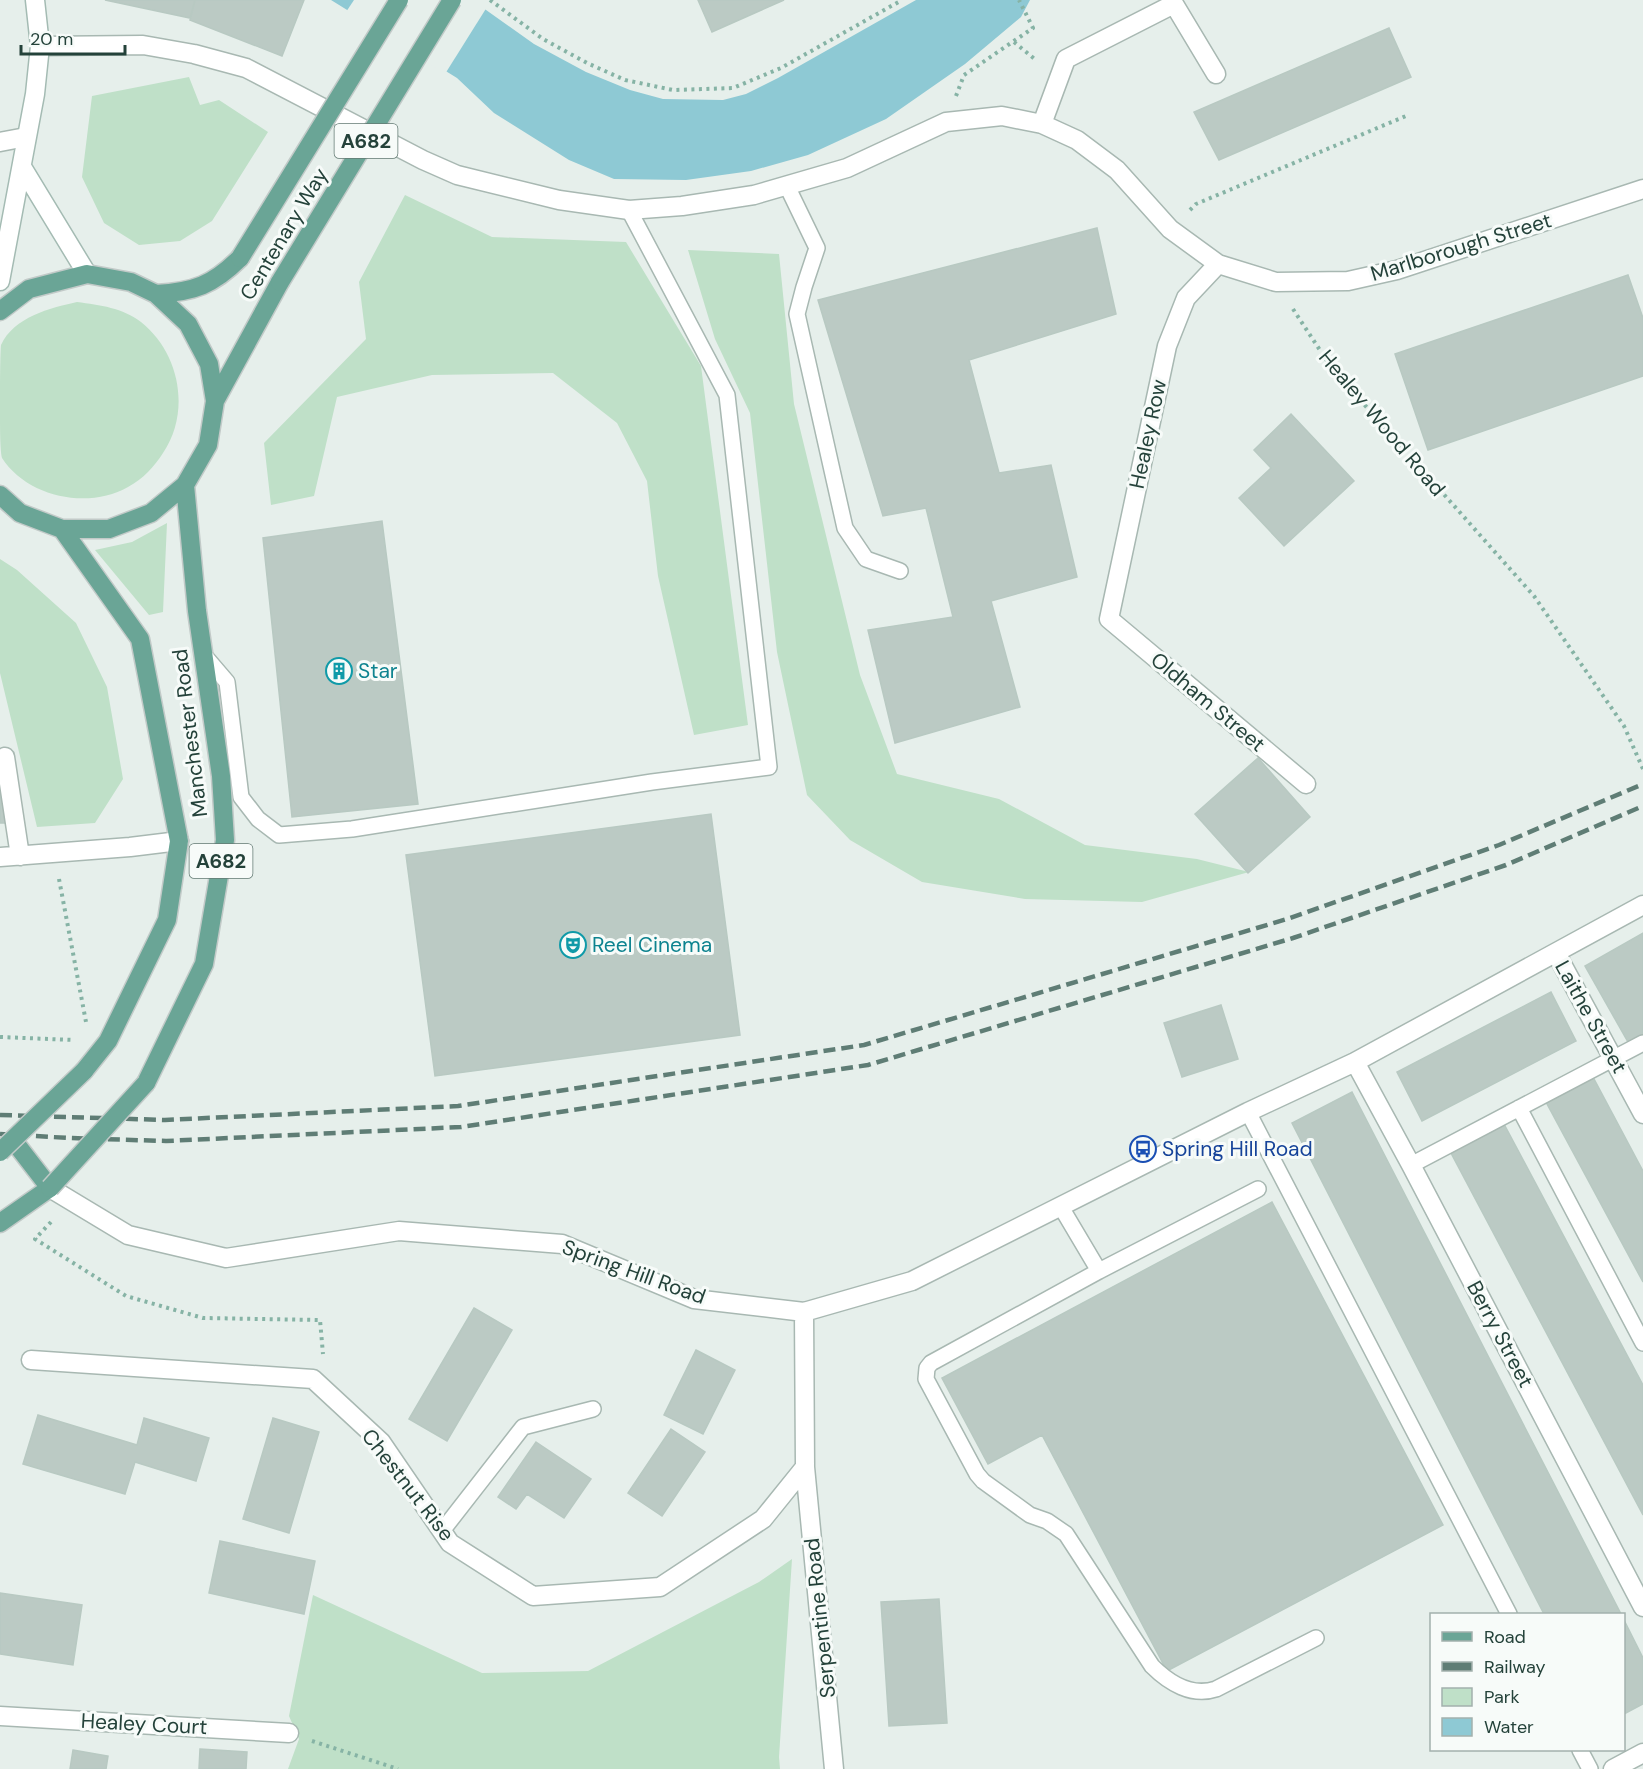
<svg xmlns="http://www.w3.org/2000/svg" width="1643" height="1769" font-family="'DM Sans',sans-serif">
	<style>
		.green { fill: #bfe0c8 }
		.water { fill: #8ec9d4 }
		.pier { fill: #e6efeb }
		.building { fill: #bbcac4; stroke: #b8c9c2; stroke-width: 1.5 }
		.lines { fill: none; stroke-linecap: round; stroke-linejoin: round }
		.lane-casing { stroke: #a8b8b2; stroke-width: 18 }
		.street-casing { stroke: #a8b8b2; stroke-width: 21 }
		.secondary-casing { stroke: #a4bbb3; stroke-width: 21 }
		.primary-casing { stroke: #c2cac8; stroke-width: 21 }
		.path { stroke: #86b3a5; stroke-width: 4; stroke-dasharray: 3 4.5; stroke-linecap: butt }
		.lane { stroke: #fff; stroke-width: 15 }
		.street { stroke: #fff; stroke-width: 18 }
		.secondary { stroke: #fff; stroke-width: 18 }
		.primary { stroke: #6aa596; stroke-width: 18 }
		.rail { stroke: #5f7d75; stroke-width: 4.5; stroke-dasharray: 12 6; stroke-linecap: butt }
		.primary-bridge-casing { stroke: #c2cac8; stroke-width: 21; stroke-linecap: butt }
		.primary-bridge { stroke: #6aa596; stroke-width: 18 }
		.labels { text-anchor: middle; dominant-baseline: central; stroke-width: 6; stroke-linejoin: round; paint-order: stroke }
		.shield { fill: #f7fbf9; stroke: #637a73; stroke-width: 1.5 }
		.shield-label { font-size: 20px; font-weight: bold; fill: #24423a }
		.street-label { font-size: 21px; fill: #24423a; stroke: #f7fbf9 }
		.culture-label { font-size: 21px; fill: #0d838f; stroke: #f7fbf9; text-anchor: start }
		.transit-label { font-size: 21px; fill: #164399; stroke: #f7fbf9; text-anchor: start }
	</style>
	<rect width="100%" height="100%" fill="#e6efeb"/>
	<path class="green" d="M189 77 200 105 219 100 268 132 212 221 180 241 139 245 104 223 82 177 92 96Z
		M405 195 492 237 626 242 701 366 748 725 694 735 658 576 647 481 617 423 553 373 432 375 337 397 314 496 271 505 264 443 366 339 359 282Z
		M688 250 779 254 794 404 860 675 897 774 999 799 1085 845 1197 859 1249 872 1142 902 1025 899 922 882 850 840 807 795 777 652 750 413 715 339Z
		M77 302C100 305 123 308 141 322 180 353 191 412 163 453 154 467 143 479 128 487 88 510 27 497 2 458 0 450 0 424 0 413 0 400 0 354 1 345 14 317 50 308 77 302Z
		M167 523 163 612 149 615 95 550 132 542Z
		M0 559 17 570 76 623 107 687 123 779 95 823 37 827 0 673Z
		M792 1559 779 1757 780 1769H288L299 1739 289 1716 313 1595 482 1673 588 1671 759 1582Z"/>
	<path class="water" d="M331 0H472L534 44 586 72 630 90 663 99 723 100 746 94 778 78 916 0H1030L1021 17 965 64 886 119 808 155 751 171 686 180 614 179 569 160 494 113 457 78Z"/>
	<path class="pier" d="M354 0H478L487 7 445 74 346 12Z"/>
	<path class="building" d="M105 0H195L190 18Z
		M195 0H304L282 56 190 20Z
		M698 0H784L712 32Z
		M1389 28 1411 77 1219 160 1194 112Z
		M1097 228 1116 314 969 360 999 473 1051 465 1077 577 991 601 1020 707 895 743 868 630 953 617 926 508 883 516 818 300Z
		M1628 275 1643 318V376L1428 450 1395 354Z
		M1291 414 1354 481 1284 546 1239 498 1271 468 1254 450Z
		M382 521 418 804 292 817 263 538Z
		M1258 758 1310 817 1248 873 1195 814Z
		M0 767 9 823H0Z
		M711 814 740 1035 435 1076 406 855Z
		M1643 933V1034L1628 1042 1585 966Z
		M1551 992 1576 1041 1422 1121 1397 1072Z
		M1221 1005 1238 1059 1182 1077 1164 1023Z
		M1593 1077 1643 1171V1282L1546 1102Z
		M1352 1092 1621 1614H1544L1292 1123Z
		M1504 1124 1643 1385V1515L1451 1153Z
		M1272 1202 1443 1525 1167 1671 1042 1435 988 1464 942 1378Z
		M474 1308 512 1330 447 1441 409 1419Z
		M696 1350 735 1370 703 1434 664 1415Z
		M38 1415 137 1445 144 1418 209 1438 196 1481 135 1462 125 1494 23 1464Z
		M273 1418 319 1432 289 1533 243 1519Z
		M671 1429 705 1452 662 1516 628 1493Z
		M536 1442 591 1479 564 1518 527 1494 516 1509 498 1497Z
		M220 1541 315 1561 304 1614 209 1593Z
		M0 1593 82 1605 73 1665 0 1654Z
		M939 1599 947 1723 889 1726 881 1602Z
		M1624 1620 1643 1658V1704L1624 1714Z
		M200 1749 247 1752 246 1769H199Z
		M73 1750 108 1756 106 1769H70Z"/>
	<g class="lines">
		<defs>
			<path id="lane" d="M787 186 817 248 804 287 797 314 845 528 866 559 900 571
				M203 654 227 682 241 797 258 819 279 835 352 829 652 782 769 767 727 395 629 210
				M1519 1108 1643 1343
				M1248 1112 1509 1614
				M1411 1165 1643 1043
				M1061 1207 1099 1271 931 1363 927 1368 926 1379 977 1474 983 1481 1030 1515 1047 1521 1066 1534 1152 1666C1169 1683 1192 1697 1216 1689L1316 1638
				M1099 1271 1258 1189
				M442 1531 523 1427 593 1409
				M1580 1750 1590 1769"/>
			<path id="street" d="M40 46 143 45 194 54 246 68 423 160 457 175 559 200 629 210 682 206 754 195 847 168 946 122 1002 116 1042 124 1077 140 1117 170 1170 229 1218 264 1276 282 1348 281 1397 270 1643 189
				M1042 124 1066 59 1174 4 1216 74
				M0 142 26 137
				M1218 264 1186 298 1167 346 1109 619 1306 784
				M5 757 20 856
				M0 857 130 847 179 841
				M1556 953 1643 1114
				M1355 1062 1411 1165 1643 1607
				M50 1188 128 1235 226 1258 399 1231 562 1244 694 1299 804 1312 912 1281 1248 1112 1355 1062 1643 905
				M804 1312 805 1467 834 1769
				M31 1360 313 1379 381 1442 450 1543 533 1596 660 1587 763 1519 805 1467
				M0 1716 289 1733
				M1613 1769 1643 1753"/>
			<path id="secondary" d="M22 167 87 274
				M0 281 35 94 40 46 35 0"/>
			<path id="primary" d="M156 294C194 292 213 285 240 258
				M0 311 29 289 87 274 131 282 156 294 188 324 209 364 215 401 208 445 185 485 151 513 109 529H62L20 513 0 495
				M215 401 280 282
				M62 529 140 639 179 841 167 920 108 1041 84 1071
				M146 1083 204 964 225 840 221 776 197 611 185 485
				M0 1223 50 1188 13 1140"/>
		</defs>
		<use href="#lane" class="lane-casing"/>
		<use href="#street" class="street-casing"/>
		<use href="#secondary" class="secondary-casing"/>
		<use href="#primary" class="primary-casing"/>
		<path class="path" d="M490 0 543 39 587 63 625 80 673 90 733 88 781 68 902 0
			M1014 42 1037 61
			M956 96 964 75 1033 28 1019 0
			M1190 210 1196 204 1406 116
			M1293 309 1331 367 1534 596 1624 726 1643 769
			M59 879 86 1022
			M0 1037 74 1040
			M51 1222 35 1239 126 1296 203 1318 320 1320 323 1354
			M312 1741 398 1769"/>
		<use href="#lane" class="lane"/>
		<use href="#street" class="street"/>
		<use href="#secondary" class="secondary"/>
		<use href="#primary" class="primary"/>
		<path class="rail" d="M0 1115 165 1120 458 1106 864 1045 1287 919 1499 845 1643 784
			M0 1134 69 1138 166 1141 461 1127 868 1065 1293 938 1506 865 1643 806"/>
		<defs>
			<path id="primary-bridge" d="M240 258 399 0
				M280 282 452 0
				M0 1152 84 1071
				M50 1188 146 1083"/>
		</defs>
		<use href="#primary-bridge" class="primary-bridge-casing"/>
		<use href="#primary-bridge" class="primary-bridge"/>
	</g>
	<defs>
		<symbol id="building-ring" viewBox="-11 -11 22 22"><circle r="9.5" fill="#f7fbf9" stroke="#0f9aa8" stroke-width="1.5"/><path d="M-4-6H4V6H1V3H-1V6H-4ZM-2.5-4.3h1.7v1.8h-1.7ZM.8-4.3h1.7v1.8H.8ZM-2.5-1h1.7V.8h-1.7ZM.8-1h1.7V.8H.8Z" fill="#0f9aa8"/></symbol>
		<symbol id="theatre-ring" viewBox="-11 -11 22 22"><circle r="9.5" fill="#f7fbf9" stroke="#0f9aa8" stroke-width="1.5"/><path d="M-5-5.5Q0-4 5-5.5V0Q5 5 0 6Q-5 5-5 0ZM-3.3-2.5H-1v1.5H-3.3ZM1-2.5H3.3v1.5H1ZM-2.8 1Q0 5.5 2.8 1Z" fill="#0f9aa8"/></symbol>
		<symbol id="bus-ring" viewBox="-11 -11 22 22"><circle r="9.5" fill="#f7fbf9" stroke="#1a4fb4" stroke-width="1.5"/><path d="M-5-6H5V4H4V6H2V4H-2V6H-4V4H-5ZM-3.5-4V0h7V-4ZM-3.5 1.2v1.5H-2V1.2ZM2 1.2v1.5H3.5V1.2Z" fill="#1a4fb4"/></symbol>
	</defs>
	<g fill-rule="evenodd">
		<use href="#building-ring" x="324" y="656" width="30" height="30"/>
		<use href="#theatre-ring" x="558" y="930" width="30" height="30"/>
		<use href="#bus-ring" x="1128" y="1134" width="30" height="30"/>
	</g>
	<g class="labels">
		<g class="shield">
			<rect x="334.5" y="124" width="63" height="34" rx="4.5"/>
			<rect x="189.5" y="844" width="63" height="34" rx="4.5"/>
		</g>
		<g class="shield-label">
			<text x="366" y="141">A682</text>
			<text x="221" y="861">A682</text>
		</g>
		<g class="street-label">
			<text transform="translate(284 234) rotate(-59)">Centenary Way</text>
			<text transform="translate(1461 247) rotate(-17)">Marlborough Street</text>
			<text transform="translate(1382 423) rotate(50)">Healey Wood Road</text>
			<text transform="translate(1148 434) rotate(-78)">Healey Row</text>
			<text transform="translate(1208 702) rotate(40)">Oldham Street</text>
			<text transform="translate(190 733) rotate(-97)">Manchester Road</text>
			<text transform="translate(1591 1017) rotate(61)">Laithe Street</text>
			<text transform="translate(634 1272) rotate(20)">Spring Hill Road</text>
			<text transform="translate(1500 1334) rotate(62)">Berry Street</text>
			<text transform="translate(408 1485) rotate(52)">Chestnut Rise</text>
			<text transform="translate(820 1618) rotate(-96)">Serpentine Road</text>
			<text transform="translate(144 1724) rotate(3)">Healey Court</text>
		</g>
		<g class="culture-label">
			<text x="358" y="671">Star</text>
			<text x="592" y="945">Reel Cinema</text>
		</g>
		<g class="transit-label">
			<text x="1162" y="1149">Spring Hill Road</text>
		</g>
	</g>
	<rect x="1430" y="1613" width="195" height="138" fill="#f7fbf9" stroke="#a3b1ad" stroke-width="1.5"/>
	<rect x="1442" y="1632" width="30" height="9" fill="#6aa596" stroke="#a3b1ad" stroke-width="1.5"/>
	<text x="1484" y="1643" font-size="18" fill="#24423a">Road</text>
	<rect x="1442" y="1662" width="30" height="9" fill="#5f7d75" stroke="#a3b1ad" stroke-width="1.5"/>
	<text x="1484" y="1673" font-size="18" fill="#24423a">Railway</text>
	<rect x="1442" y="1688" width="30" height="18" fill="#bfe0c8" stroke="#a3b1ad" stroke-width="1.5"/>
	<text x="1484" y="1703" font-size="18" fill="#24423a">Park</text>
	<rect x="1442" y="1718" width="30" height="18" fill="#8ec9d4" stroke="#a3b1ad" stroke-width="1.5"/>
	<text x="1484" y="1733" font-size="18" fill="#24423a">Water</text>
	<path d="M21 45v9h104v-9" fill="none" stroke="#24423a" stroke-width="3"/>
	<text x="30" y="45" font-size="18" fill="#24423a" stroke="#f7fbf9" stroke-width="4.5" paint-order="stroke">20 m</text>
</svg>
